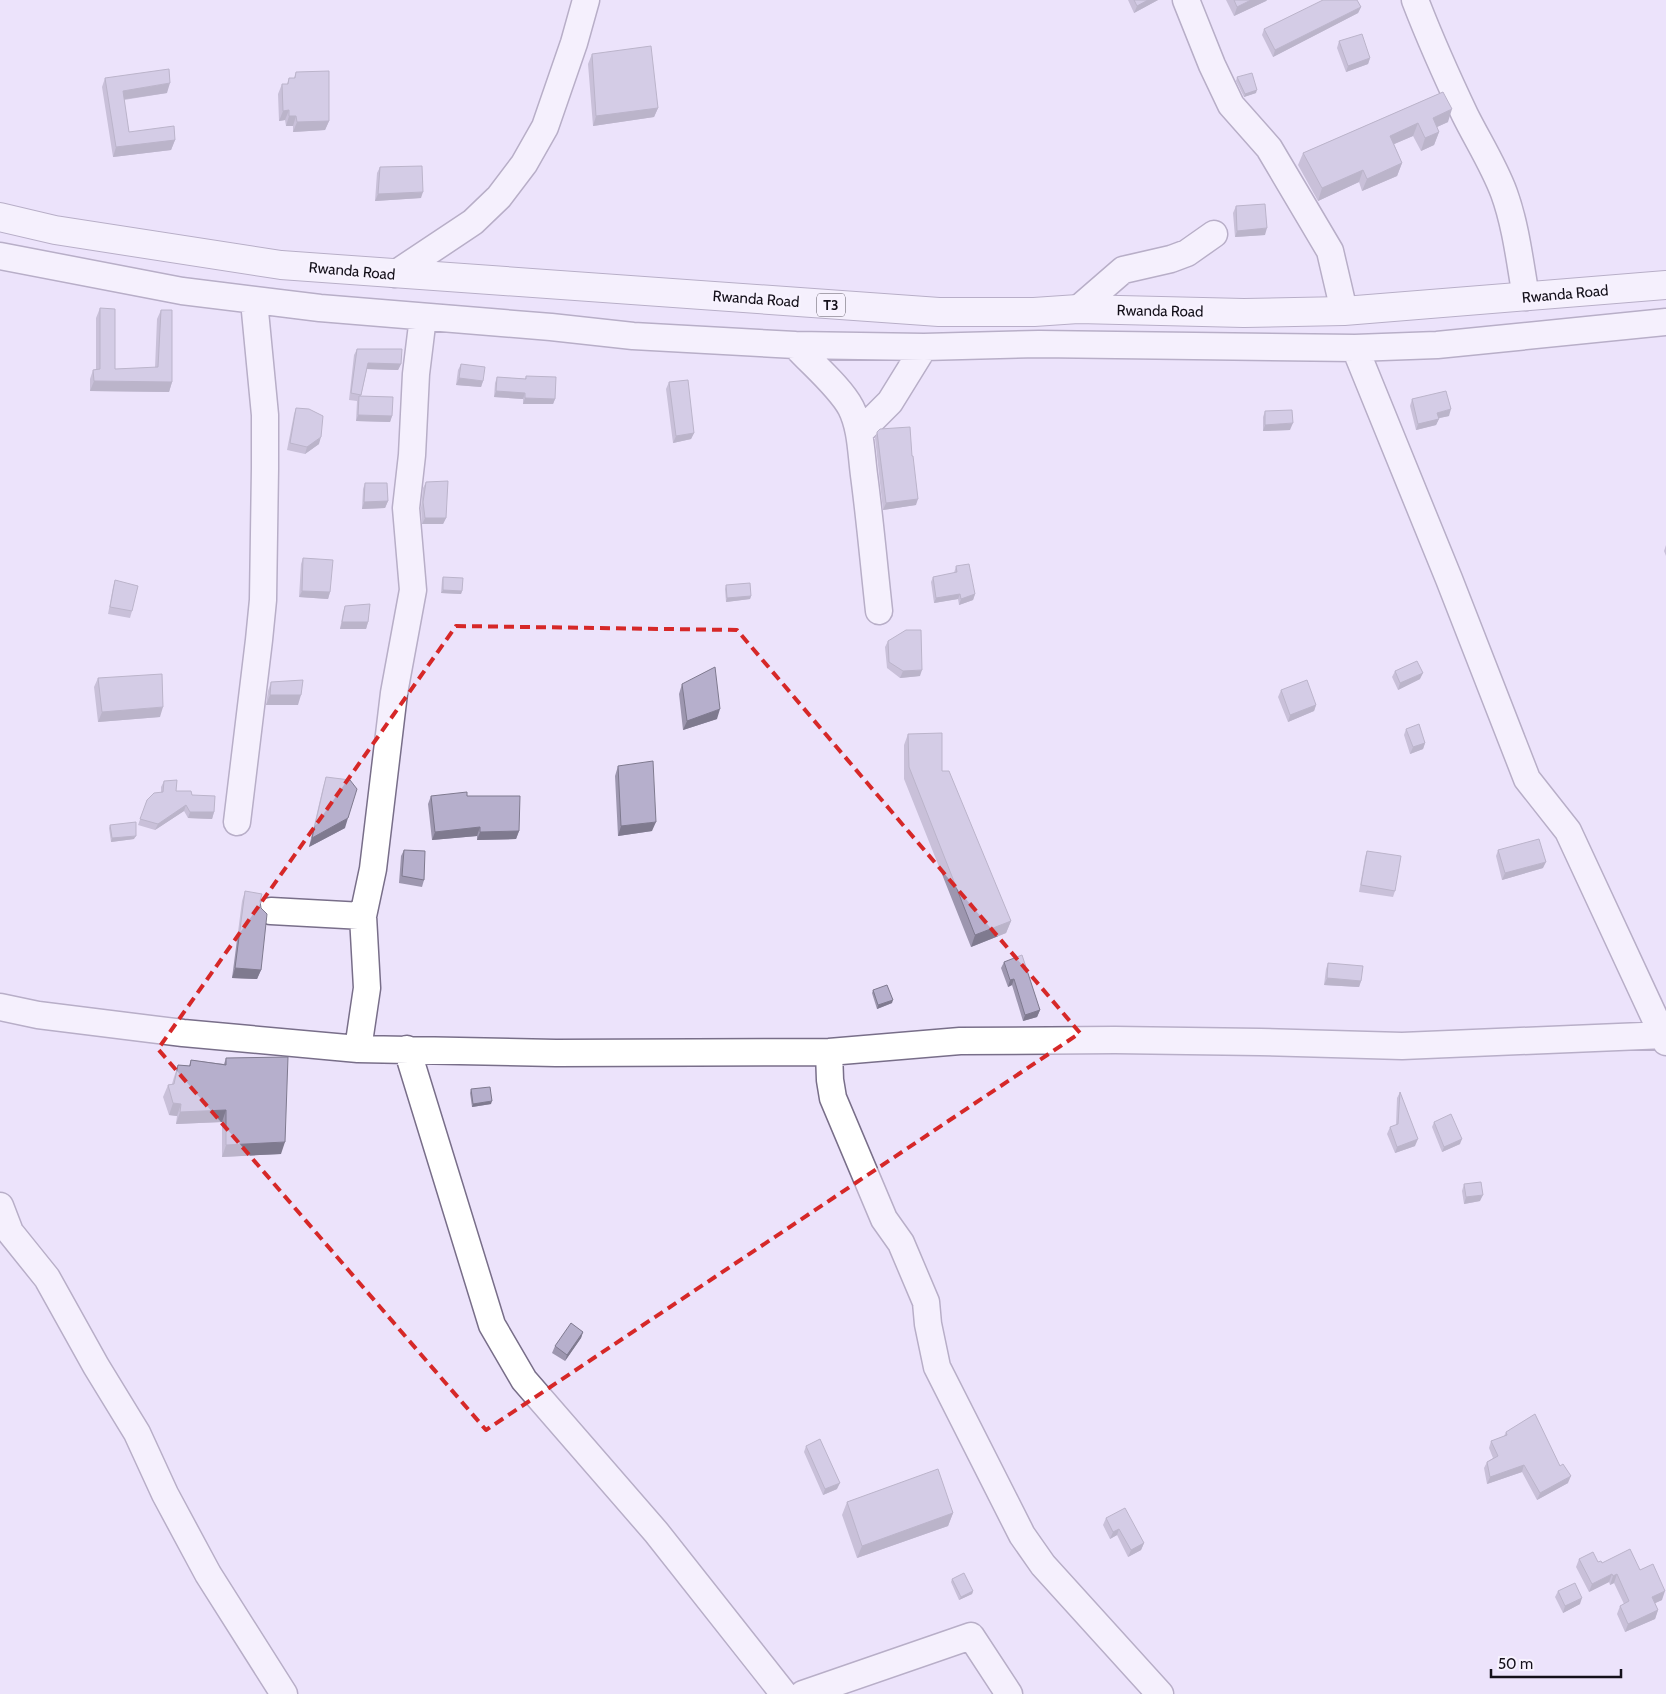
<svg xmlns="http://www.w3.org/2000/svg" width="1666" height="1694" font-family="Cabin,sans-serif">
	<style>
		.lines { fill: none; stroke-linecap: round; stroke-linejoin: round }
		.minor-casing { stroke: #786e89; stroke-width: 29 }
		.highway-casing { stroke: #786e89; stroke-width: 30 }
		.minor { stroke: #fff; stroke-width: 26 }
		.highway { stroke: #fff; stroke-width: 28 }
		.wall { fill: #9d96af }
		.shaded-wall { fill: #7f7a8f }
		.building { fill: #b6afcc; stroke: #7f7a8f }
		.marked { fill: none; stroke: #d62828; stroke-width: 4; stroke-dasharray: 10 6; stroke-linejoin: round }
		.labels { text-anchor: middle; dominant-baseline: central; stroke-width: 4.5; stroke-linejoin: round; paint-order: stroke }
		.shield { fill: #f7f2fe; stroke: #58545e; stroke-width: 1 }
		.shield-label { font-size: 14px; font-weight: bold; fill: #14101a }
		.street-label { font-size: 15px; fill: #14101a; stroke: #f7f2fe }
	</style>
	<rect width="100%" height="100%" fill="#ece3fb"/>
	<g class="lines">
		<defs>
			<path id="minor" d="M1186 0 1212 65 1231 105 1269 148 1330 251 1344 311
				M1415 0C1430 39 1447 77 1465 115 1478 141 1494 166 1504 193 1516 226 1520 263 1526 297
				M0 256 182 291 320 308 551 327 633 336 795 345 924 347 1039 344 1355 348 1437 345 1666 322
				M395 274 473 222 499 197 524 164 545 127 574 43 586 0
				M1078 309 1123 270 1171 259 1187 253 1214 234
				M795 345C811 363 840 387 851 408 861 428 861 452 864 475 870 520 874 566 879 611
				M1355 348 1449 579 1527 779 1568 831 1666 1042
				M859 433 890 402 924 347
				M237 822 259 640 263 600 265 468V415L254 301
				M271 911 363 916
				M0 1007 38 1015 183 1033 358 1049 556 1053 829 1052 960 1041 1115 1040 1260 1042 1402 1046 1666 1035
				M358 1049 367 988 363 916 373 869 394 693 413 590 406 508 412 455 416 374 423 317
				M407 1049 492 1325 524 1380 656 1532 784 1694
				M829 1052 830 1080 833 1098 884 1219 901 1243 926 1302 928 1324 937 1367 1022 1535 1043 1565 1160 1694
				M0 1206 10 1232 47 1278 96 1366 137 1433 165 1494 208 1574 284 1694
				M803 1694 971 1636 1009 1694"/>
			<path id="highway" d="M0 217 55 230 281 265 939 312H1034L1078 309 1244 313 1344 311 1666 285"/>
		</defs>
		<use href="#minor" class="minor-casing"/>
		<use href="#highway" class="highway-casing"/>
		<use href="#minor" class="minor"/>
		<use href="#highway" class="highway"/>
	</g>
	<path class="wall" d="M1128 0H1158L1134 13Z
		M1226 0H1267L1266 1 1234 16Z
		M1361 7 1358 13 1273 57 1262 35 1264 29Z
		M1339 41 1370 58 1368 64 1346 72 1337 48Z
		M592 54 658 108 654 117 593 126 588 64Z
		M296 72 329 121 325 130 293 132V126H286L285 120 279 121 278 94 282 84H287L289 78H294Z
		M1237 77 1256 93 1244 97 1236 81Z
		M105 78 167 93 124 100 129 132 175 140 171 150 113 157 102 87Z
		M1443 92 1448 122 1437 127 1439 132 1434 145 1421 151 1413 136 1394 144 1402 163 1397 176 1362 191 1359 182 1318 201 1298 165 1303 153Z
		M380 167 421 198 375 201 377 173Z
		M1236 206 1265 235 1235 237 1233 213Z
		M100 308 115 369 155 368 157 319 161 310 172 382 169 392 90 391V379L93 370 96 369V318Z
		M357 349 401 364 398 370 367 369 361 396 392 416 390 422 356 421 357 401 349 400 354 355Z
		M461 364 483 381 481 387 456 385 458 370Z
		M526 376 555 399 553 404H523V399L494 397 495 383 497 377 525 379Z
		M669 382 694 433 691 439 673 443 666 389Z
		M1412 399 1449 416 1439 418 1436 425 1416 430 1410 406Z
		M296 408 319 444 305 454 287 450 294 414Z
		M1265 411 1290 430 1263 431V417Z
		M877 432 912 456 916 505 883 510 875 438Z
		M426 482 446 518 443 524H422L421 508 423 488Z
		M365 483 388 501 385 508 362 509 363 489Z
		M1666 545V556L1664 551Z
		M303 558 330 592 328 599 299 597 301 564Z
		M956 566 975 594 973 600 959 605 958 599 934 603 931 582 933 577 954 573Z
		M443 577 462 591 461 594 441 593 442 580Z
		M115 580 132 611 130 618 108 614 113 587Z
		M726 585 751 596 750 599 726 602 725 589Z
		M345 606 368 622 366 629H340L343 612Z
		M888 641 920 676 900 678 887 668 885 647Z
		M1395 671 1420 679 1398 690 1392 677Z
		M98 678 160 717 98 722 94 687Z
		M271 682 298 705H266L268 691Z
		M682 684 717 719 683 730 679 694Z
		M1281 690 1316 705 1314 711 1288 722 1278 697Z
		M1406 729 1425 743 1423 749 1410 754 1404 735Z
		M908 734 942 771 1011 921 1006 933 971 947 904 779V745Z
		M618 766 652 831 618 836 615 776Z
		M326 777 345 828 309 847 323 787Z
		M164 781 176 791 192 795 214 812 212 819 188 818 184 811 155 830 138 825 147 800 161 792V787Z
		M431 796H467L519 831 516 839 477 840V836L432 840 428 804Z
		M110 825 134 839 111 842 109 828Z
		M404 850 424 880 422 887 399 883 401 856Z
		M1498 850 1543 868 1502 880 1496 856Z
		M1367 851 1395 891 1393 897 1359 892 1365 857Z
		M245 891 260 901 261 970 257 979 232 978 242 901Z
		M1004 962 1040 1010 1037 1017 1023 1021 1012 985 1008 987 1001 968Z
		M1328 963 1361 981 1359 987 1324 985 1326 969Z
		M873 990 892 1003 877 1009 872 993Z
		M226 1058 281 1154 222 1157V1122L176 1124 177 1116 169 1115 163 1097 168 1085 172 1084 174 1077 178 1065 189 1066 191 1060 224 1064Z
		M471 1089 491 1104 472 1107 470 1093Z
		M1400 1092 1415 1146 1395 1153 1387 1134 1390 1127 1396 1125 1397 1098Z
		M1434 1122 1460 1144 1442 1152 1432 1127Z
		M1464 1184 1480 1201 1464 1204 1462 1191Z
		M583 1332 581 1338 565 1361 552 1353 555 1346Z
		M1506 1432 1568 1483 1537 1500 1522 1472 1487 1484 1484 1468 1487 1462 1493 1458 1489 1448 1491 1441 1504 1436Z
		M806 1446 837 1489 823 1495 804 1452Z
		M847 1502 953 1513 948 1526 857 1558 842 1515Z
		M1106 1518 1144 1543 1141 1550 1128 1557 1117 1535 1110 1539 1103 1525Z
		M1579 1559 1640 1570 1662 1600 1655 1603 1658 1610 1655 1619 1625 1632 1617 1614 1620 1606 1624 1604 1614 1583 1610 1585 1609 1582 1589 1592 1576 1567Z
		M952 1579 973 1591 972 1594 959 1600 951 1582Z
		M1558 1591 1580 1604 1563 1613 1555 1597Z"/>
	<path class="shaded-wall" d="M1148 0H1158L1134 13 1137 6Z
		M1251 0H1267L1266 1 1234 16 1237 7Z
		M1361 7 1358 13 1273 57 1275 50Z
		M1370 58 1368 64 1346 72 1348 66Z
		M170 83 167 93 119 100 123 91Z
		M1257 90 1256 93 1244 97 1245 94Z
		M658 108 654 117 593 126 596 116Z
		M1452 109 1448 122 1428 131 1433 118Z
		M289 110 285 120 279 121 283 111Z
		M289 116H296L293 126H286Z
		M329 121 325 130 293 132 297 122Z
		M1418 123 1413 136 1385 148 1390 136Z
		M1439 132 1434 145 1421 151 1425 138Z
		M175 140 171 150 113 157 116 147Z
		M1402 163 1397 176 1362 191 1367 179Z
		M1363 170 1359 182 1318 201 1322 188Z
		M423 192 421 198 375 201 378 194Z
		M1267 228 1265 235 1235 237 1237 231Z
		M368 363 401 364 398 370 366 369Z
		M459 378 483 381 481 387 456 385Z
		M94 381 172 382 169 392 90 391Z
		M496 391 525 393 523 399 494 397Z
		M525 398 555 399 553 404H523Z
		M1451 409 1449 416 1435 419 1437 413Z
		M358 415 392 416 390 422 356 421Z
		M1439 419 1436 425 1416 430 1418 424Z
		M1293 423 1290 430 1263 431 1265 425Z
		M694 433 691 439 673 443 676 436Z
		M321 437 319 444 305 454 307 447Z
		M918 499 916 505 883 510 886 503Z
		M388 501 385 508 362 509 364 502Z
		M425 518H446L443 524H422Z
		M443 590 462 591 461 594 441 593Z
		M302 591 330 592 328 599 299 597Z
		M960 594 958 599 934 603 936 598Z
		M975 594 973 600 959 605 961 599Z
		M751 596 750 599 726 602 727 598Z
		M342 622H368L366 629H340Z
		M922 670 920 676 900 678 903 671Z
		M1423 673 1420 679 1398 690 1400 683Z
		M270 695H301L298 705H266Z
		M1316 705 1314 711 1288 722 1290 715Z
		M163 707 160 717 98 722 102 712Z
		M720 709 717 719 683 730 687 721Z
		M1425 743 1423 749 1410 754 1413 747Z
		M186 805 184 811 155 830 158 824Z
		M190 812H214L212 819 188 818Z
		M348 818 345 828 309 847 312 838Z
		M656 822 652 831 618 836 621 826Z
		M480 827 477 836 432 840 435 832Z
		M519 831 516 839 477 840 480 832Z
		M136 836 134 839 111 842 112 838Z
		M1546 862 1543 868 1502 880 1505 873Z
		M1011 921 1006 933 971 947 975 935Z
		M235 968 261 970 257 979 232 978Z
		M1327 978 1361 981 1359 987 1324 985Z
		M1014 979 1012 985 1008 987 1010 980Z
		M893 1000 892 1003 877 1009 878 1005Z
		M1040 1010 1037 1017 1023 1021 1025 1015Z
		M492 1101 491 1104 472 1107 473 1104Z
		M173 1103 181 1104 177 1116 169 1115Z
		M226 1110 222 1122 176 1124 180 1112Z
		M1418 1139 1415 1146 1395 1153 1397 1147Z
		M1462 1139 1460 1144 1442 1152 1444 1147Z
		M285 1142 281 1154 222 1157 226 1145Z
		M1483 1195 1480 1201 1464 1204 1466 1197Z
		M583 1332 581 1338 565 1361 567 1355Z
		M1524 1465 1522 1472 1487 1484 1490 1477Z
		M1571 1476 1568 1483 1537 1500 1540 1493Z
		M840 1483 837 1489 823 1495 825 1489Z
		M953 1513 948 1526 857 1558 862 1546Z
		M1119 1529 1117 1535 1110 1539 1113 1532Z
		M1144 1543 1141 1550 1128 1557 1131 1550Z
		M1612 1574 1609 1582 1589 1592 1592 1584Z
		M1617 1574 1614 1583 1610 1585 1613 1576Z
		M973 1591 972 1594 959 1600 961 1597Z
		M1665 1591 1662 1600 1649 1606 1652 1597Z
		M1582 1598 1580 1604 1563 1613 1565 1606Z
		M1658 1610 1655 1619 1625 1632 1628 1624Z"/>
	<path class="building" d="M1134 0H1148L1137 6Z
		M1234 0H1251L1237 7Z
		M1323 0H1357L1361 7 1275 50 1264 29Z
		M1362 34 1370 58 1348 66 1339 41Z
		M651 46 658 108 596 116 592 54Z
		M169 69 170 83 123 91 129 132 174 126 175 140 116 147 105 78Z
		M329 71V121L297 122 296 116H289V110L283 111 282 84H288L289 78H295L296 72Z
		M1252 73 1257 90 1245 94 1237 77Z
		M1443 92 1452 109 1433 118 1439 132 1425 138 1418 123 1390 136 1402 163 1367 179 1363 170 1322 188 1303 153Z
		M422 166 423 192 378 194 380 167Z
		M1265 204 1267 228 1237 231 1236 206Z
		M100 308 115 309V369L158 367 161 310H172V382L94 381 93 370 100 369Z
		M357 349H402L401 364 368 363 361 395 351 393Z
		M461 364 485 367 483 381 459 378Z
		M526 376 556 377 555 399 525 398V393L496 391 497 377 526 379Z
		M688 380 694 433 676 436 669 382Z
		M1446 391 1451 409 1437 413 1439 419 1418 424 1412 399Z
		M359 396 393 397 392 416 358 415Z
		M296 408 309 409 323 416 321 437 307 447 290 443Z
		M1292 410 1293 423 1265 425V411Z
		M910 427 912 456H913L918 499 886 503 877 432 880 429Z
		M448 481 446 518H425L423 502 426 482Z
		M365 483H387L388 501 364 502Z
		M303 558 333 560 330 592 302 591Z
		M969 564 975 594 961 599 960 594 936 598 933 577 957 572 956 566Z
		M443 577 463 578 462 591 443 590Z
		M115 580 138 586 132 611 110 607Z
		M750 583 751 596 727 598 726 585Z
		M370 604 368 622H342L345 606Z
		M906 630H921L922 670 903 671 889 662 888 641Z
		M1417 661 1423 673 1400 683 1395 671Z
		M715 667 720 709 687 721 682 684Z
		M162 674 163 707 102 712 98 678Z
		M303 680 301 695H270L271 682Z
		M1307 680 1316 705 1290 715 1281 690Z
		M1419 724 1425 743 1413 747 1406 729Z
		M942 733V771H949L1011 921 975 935 909 767 908 734Z
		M653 761 656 822 621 826 618 766Z
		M326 777 350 780 357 789 348 818 312 838Z
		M177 780 176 791H191L192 795 215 796 214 812H190L186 805 158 824 140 819 147 800 154 793 163 792 164 781Z
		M467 792V796H520L519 831 480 832V827L435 832 431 796Z
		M136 822V836L112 838 110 825Z
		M1539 839 1546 862 1505 873 1498 850Z
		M404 850 425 851 424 880 402 876Z
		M1367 851 1401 856 1395 891 1361 885Z
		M245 891 262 894 260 901 261 908 267 914 261 970 235 968Z
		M1022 955 1040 1010 1025 1015 1014 979 1010 980 1004 962Z
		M1328 963 1363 966 1361 981 1327 978Z
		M887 985 893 1000 878 1005 873 990Z
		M288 1057 285 1142 226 1145V1110L180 1112 181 1104 173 1103 168 1085 174 1084 178 1065 190 1066 191 1060 226 1065V1058Z
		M490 1087 492 1101 473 1104 471 1089Z
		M1400 1092 1418 1139 1397 1147 1390 1127 1398 1124Z
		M1451 1114 1462 1139 1444 1147 1434 1122Z
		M1481 1182 1483 1195 1466 1197 1464 1184Z
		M571 1323 583 1332 567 1355 555 1346Z
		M1535 1414 1560 1466 1563 1464 1571 1476 1540 1493 1524 1465 1490 1477 1487 1462 1498 1456 1491 1441 1507 1435 1506 1432Z
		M820 1439 840 1483 825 1489 806 1446Z
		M938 1469 953 1513 862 1546 847 1502Z
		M1125 1508 1144 1543 1131 1550 1119 1529 1113 1532 1106 1518Z
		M1630 1549 1640 1570 1653 1564 1665 1591 1652 1597 1658 1610 1628 1624 1620 1606 1629 1601 1617 1574 1613 1576 1612 1574 1592 1584 1579 1559 1593 1552 1598 1562 1601 1561 1602 1563Z
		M964 1573 973 1591 961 1597 952 1579Z
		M1575 1583 1582 1598 1565 1606 1558 1591Z"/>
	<path d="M0 0H1666V1694H0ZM456 626 737 630 1080 1033 486 1430 158 1049Z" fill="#ece3fb" fill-opacity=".55" fill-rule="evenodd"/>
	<path class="marked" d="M456 626 737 630 1080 1033 486 1430 158 1049Z"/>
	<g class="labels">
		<rect class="shield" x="817" y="293.5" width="28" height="23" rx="4"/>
		<g class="shield-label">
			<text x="831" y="305">T3</text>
		</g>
		<g class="street-label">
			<text transform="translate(352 271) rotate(5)">Rwanda Road</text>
			<text transform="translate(1565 294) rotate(-5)">Rwanda Road</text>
			<text transform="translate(756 299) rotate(4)">Rwanda Road</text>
			<text transform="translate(1160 311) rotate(1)">Rwanda Road</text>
		</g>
	</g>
	<path d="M1491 1669v8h130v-8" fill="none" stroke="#14101a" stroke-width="2.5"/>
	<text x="1498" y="1669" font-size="15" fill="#14101a" stroke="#f7f2fe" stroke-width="4" paint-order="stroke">50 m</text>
</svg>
